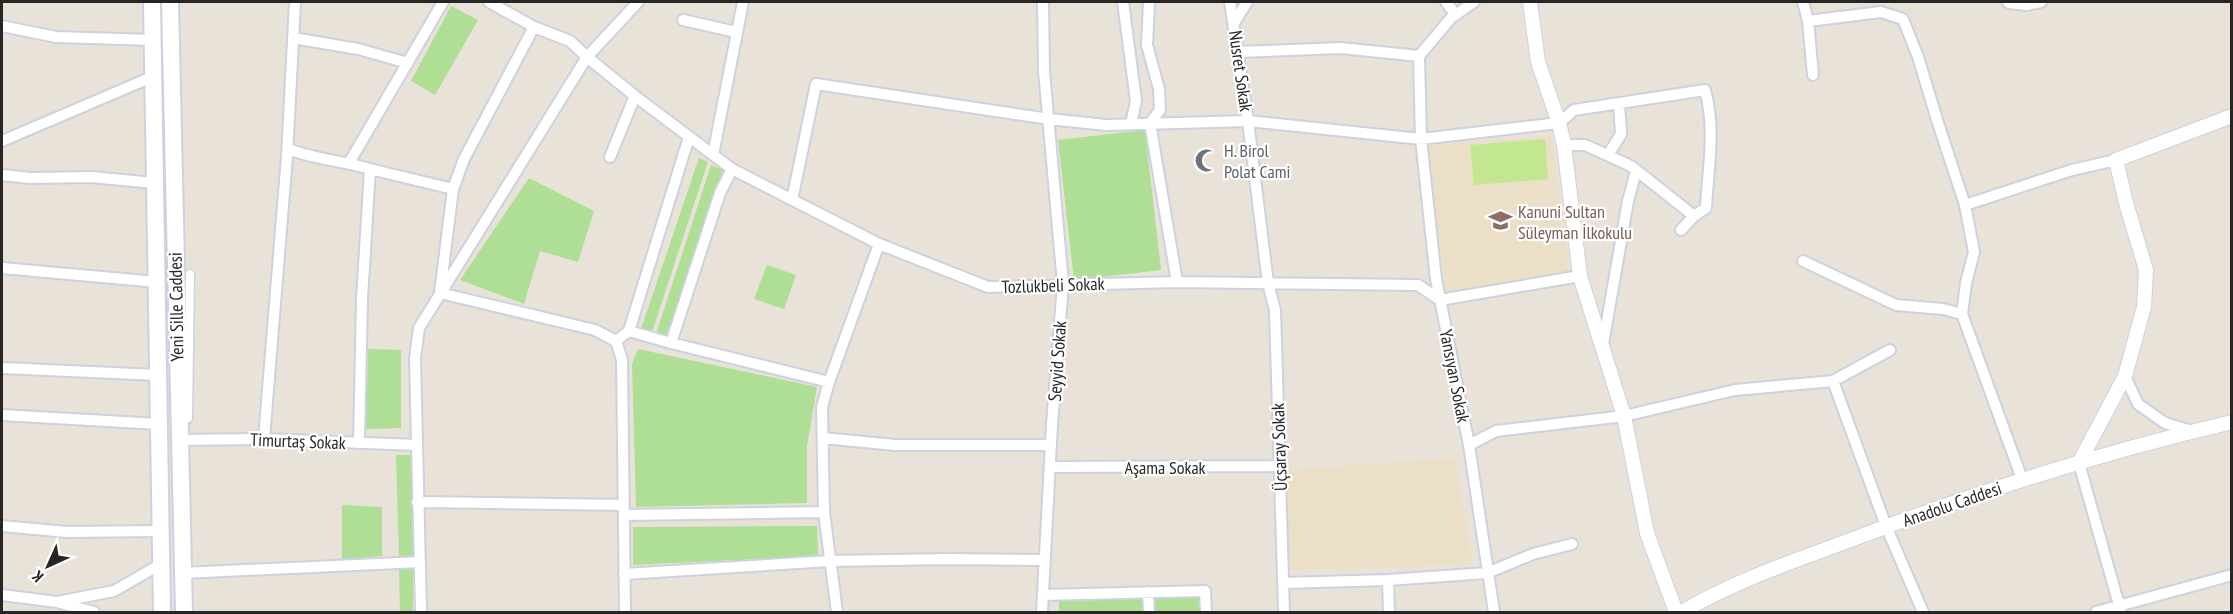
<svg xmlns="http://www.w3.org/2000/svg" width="2233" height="614" font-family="'PT Sans Narrow',sans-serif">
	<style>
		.education { fill: #ebdfc7 }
		.green { fill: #aedf95 }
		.pitch { fill: #c2e790 }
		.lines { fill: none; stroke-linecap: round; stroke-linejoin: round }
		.pedestrian-casing { stroke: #cdd1e0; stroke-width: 11 }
		.minor-casing { stroke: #cdd1e0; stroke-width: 14 }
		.tertiary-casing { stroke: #cdd1e0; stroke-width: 16 }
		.secondary-casing { stroke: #cdd1e0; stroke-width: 20 }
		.pedestrian { stroke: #fff; stroke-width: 8 }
		.minor { stroke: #fff; stroke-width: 10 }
		.tertiary { stroke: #fff; stroke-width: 14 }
		.secondary { stroke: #fff; stroke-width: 16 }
		.labels { text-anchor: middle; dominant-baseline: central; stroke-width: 4.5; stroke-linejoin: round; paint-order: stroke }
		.street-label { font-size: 18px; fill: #262626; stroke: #fff }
		.worship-label { font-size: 18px; fill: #5b616d; stroke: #fff; text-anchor: start }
		.education-label { font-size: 18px; fill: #785e54; stroke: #fff; text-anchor: start }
	</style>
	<rect width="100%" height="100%" fill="#e9e2d8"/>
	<path class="education" d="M1552 136 1569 272 1446 293 1427 145Z
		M1455 458 1473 565 1287 570V470Z"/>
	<path class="green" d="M451 6 478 20 435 95 411 81Z
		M1145 130 1161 270 1074 280 1058 140Z
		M699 158 708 162 652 332 641 329Z
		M711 165 723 170 668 338 656 334Z
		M529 178 594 211 578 262 540 251 524 304 460 280Z
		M767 265 796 275 784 309 754 299Z
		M368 349 401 350V428L366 429Z
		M638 349 817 387 807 446V503L636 507 632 364Z
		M396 455H411L413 556H399Z
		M342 505 382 507V556L342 559Z
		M817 526 818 556 633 565V527Z
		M399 566H413V612H400Z
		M1200 595V612H1059V600Z"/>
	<path class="pitch" d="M1545 139 1548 179 1474 185 1470 145Z"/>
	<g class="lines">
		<defs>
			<path id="pedestrian" d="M188 418 190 274"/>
			<path id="minor" d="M638 2 587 57 635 96 732 169 879 244 988 287 1177 282 1418 285 1440 300 1580 276
				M1123 2 1136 101 1131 124
				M1149 2 1147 45 1159 89 1160 110 1150 123 1177 282
				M1230 2 1248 121 1268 283 1275 310 1284 612
				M1446 2 1456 15
				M1474 2 1451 18 1419 56 1421 139 1436 279 1469 445 1494 612
				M1803 2 1808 21
				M2008 2 2009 3 2027 5 2041 2
				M683 20 736 32
				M1234 23 1247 2
				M2 26 56 37 153 40
				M293 38 358 49 408 63
				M1238 52 1341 48 1419 56
				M1813 75 1808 21 1881 12 1903 19 1918 57 1938 123 1965 205 1974 252 1966 283 1962 314 2022 479
				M2 141 152 77
				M1564 145H1585L1631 166 1694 216
				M288 149C314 159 343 161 370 169
				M713 155 743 2
				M1608 155 1621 134 1619 103
				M610 157 635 96
				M349 163 443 2
				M2 175 30 178 91 177 154 183
				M453 189 464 159 534 27
				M792 200 816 84 1049 119 1106 125 1248 121 1421 139 1559 123 1574 110 1705 90C1716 129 1708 168 1706 208L1694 216 1681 230
				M1965 205 2072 170 2116 160
				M1803 261 1896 305 1943 309 1962 314
				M2 268 157 282
				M629 331 689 137
				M616 341 629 331 671 343 829 382 879 244
				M671 343 720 193 732 169
				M1603 344 1628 201 1636 171
				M2 368 158 375
				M2125 376 2138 404 2165 423 2192 431
				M1833 381 1886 526 1923 612
				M829 382 822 407 824 512 837 612
				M2 415 159 424
				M823 438 895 445H1051
				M264 439 287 156 295 2
				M179 440 264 439 417 445
				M359 443 362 298 370 169 453 189 440 293 595 330 616 341 622 360 625 612
				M1469 445 1496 431 1624 416 1735 390 1833 381 1890 350
				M2079 463 2121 612
				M1050 467 1280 466
				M417 502 624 505
				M624 515 824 512
				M2 526 67 532 161 531
				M182 573 420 562
				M624 574 830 561 948 559 1045 560
				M1388 580 1389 612
				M1283 583 1388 580 1487 573 1533 554 1572 544
				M1148 592 1149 612
				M2 595 57 602 114 591 161 564
				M1043 595 1205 591 1206 612
				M60 603 94 612
				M421 612 415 358 419 328 587 57 570 41 534 27 489 2
				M1042 612 1052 424 1063 284 1044 71 1043 2
				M2096 612 2232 575"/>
			<path id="tertiary" d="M1530 2 1538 62 1559 123 1564 145 1580 276 1624 416 1647 533 1676 612
				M2079 463 2125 376 2144 307 2146 270 2126 203 2116 160 2232 116
				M1682 612C1736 580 1795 561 1853 539 1977 492 2103 452 2232 422"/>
			<path id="secondary" d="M152 2 162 612
				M170 2 184 612"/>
		</defs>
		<use href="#pedestrian" class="pedestrian-casing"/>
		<use href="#minor" class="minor-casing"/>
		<use href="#tertiary" class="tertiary-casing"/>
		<use href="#secondary" class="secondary-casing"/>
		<use href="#pedestrian" class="pedestrian"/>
		<use href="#minor" class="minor"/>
		<use href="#tertiary" class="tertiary"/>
		<use href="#secondary" class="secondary"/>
	</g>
	<defs>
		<symbol id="mosque-bare" viewBox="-9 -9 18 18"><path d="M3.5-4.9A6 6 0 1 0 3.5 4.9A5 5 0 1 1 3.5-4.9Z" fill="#6b7280" stroke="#fff" stroke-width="2.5" paint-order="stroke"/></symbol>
		<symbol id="school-bare" viewBox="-9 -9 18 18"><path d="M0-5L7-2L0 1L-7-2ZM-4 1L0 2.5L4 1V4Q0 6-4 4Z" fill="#8d6e63" stroke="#fff" stroke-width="2.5" paint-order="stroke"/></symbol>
	</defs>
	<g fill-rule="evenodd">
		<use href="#mosque-bare" x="1190" y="144" width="33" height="33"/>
		<use href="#school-bare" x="1484" y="204" width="33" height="33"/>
	</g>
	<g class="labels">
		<g class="street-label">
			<text transform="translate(1241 71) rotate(82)">Nusret Sokak</text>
			<text transform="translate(1053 285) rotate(-2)">Tozlukbeli Sokak</text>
			<text transform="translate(176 307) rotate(-91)">Yeni Sille Caddesi</text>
			<text transform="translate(1057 361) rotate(-86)">Seyyid Sokak</text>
			<text transform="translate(1455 376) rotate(79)">Yansıyan Sokak</text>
			<text transform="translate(298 441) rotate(2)">Timurtaş Sokak</text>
			<text transform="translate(1279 447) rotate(-92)">Üçsaray Sokak</text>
			<text x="1165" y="467">Aşama Sokak</text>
			<text transform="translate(1952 504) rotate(-19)">Anadolu Caddesi</text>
		</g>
		<g class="worship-label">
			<text x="1224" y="150">H. Birol<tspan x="1224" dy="21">Polat Cami</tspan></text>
		</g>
		<g class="education-label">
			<text x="1518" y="211">Kanuni Sultan<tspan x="1518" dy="21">Süleyman İlkokulu</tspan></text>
		</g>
	</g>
	<rect width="2233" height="614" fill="none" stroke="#262626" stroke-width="6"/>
	<g transform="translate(48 566) rotate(225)" stroke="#ffffff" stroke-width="4.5" paint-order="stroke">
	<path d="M0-4.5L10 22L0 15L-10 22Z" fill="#262626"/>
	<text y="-9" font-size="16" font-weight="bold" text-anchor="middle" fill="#262626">K</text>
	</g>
</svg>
